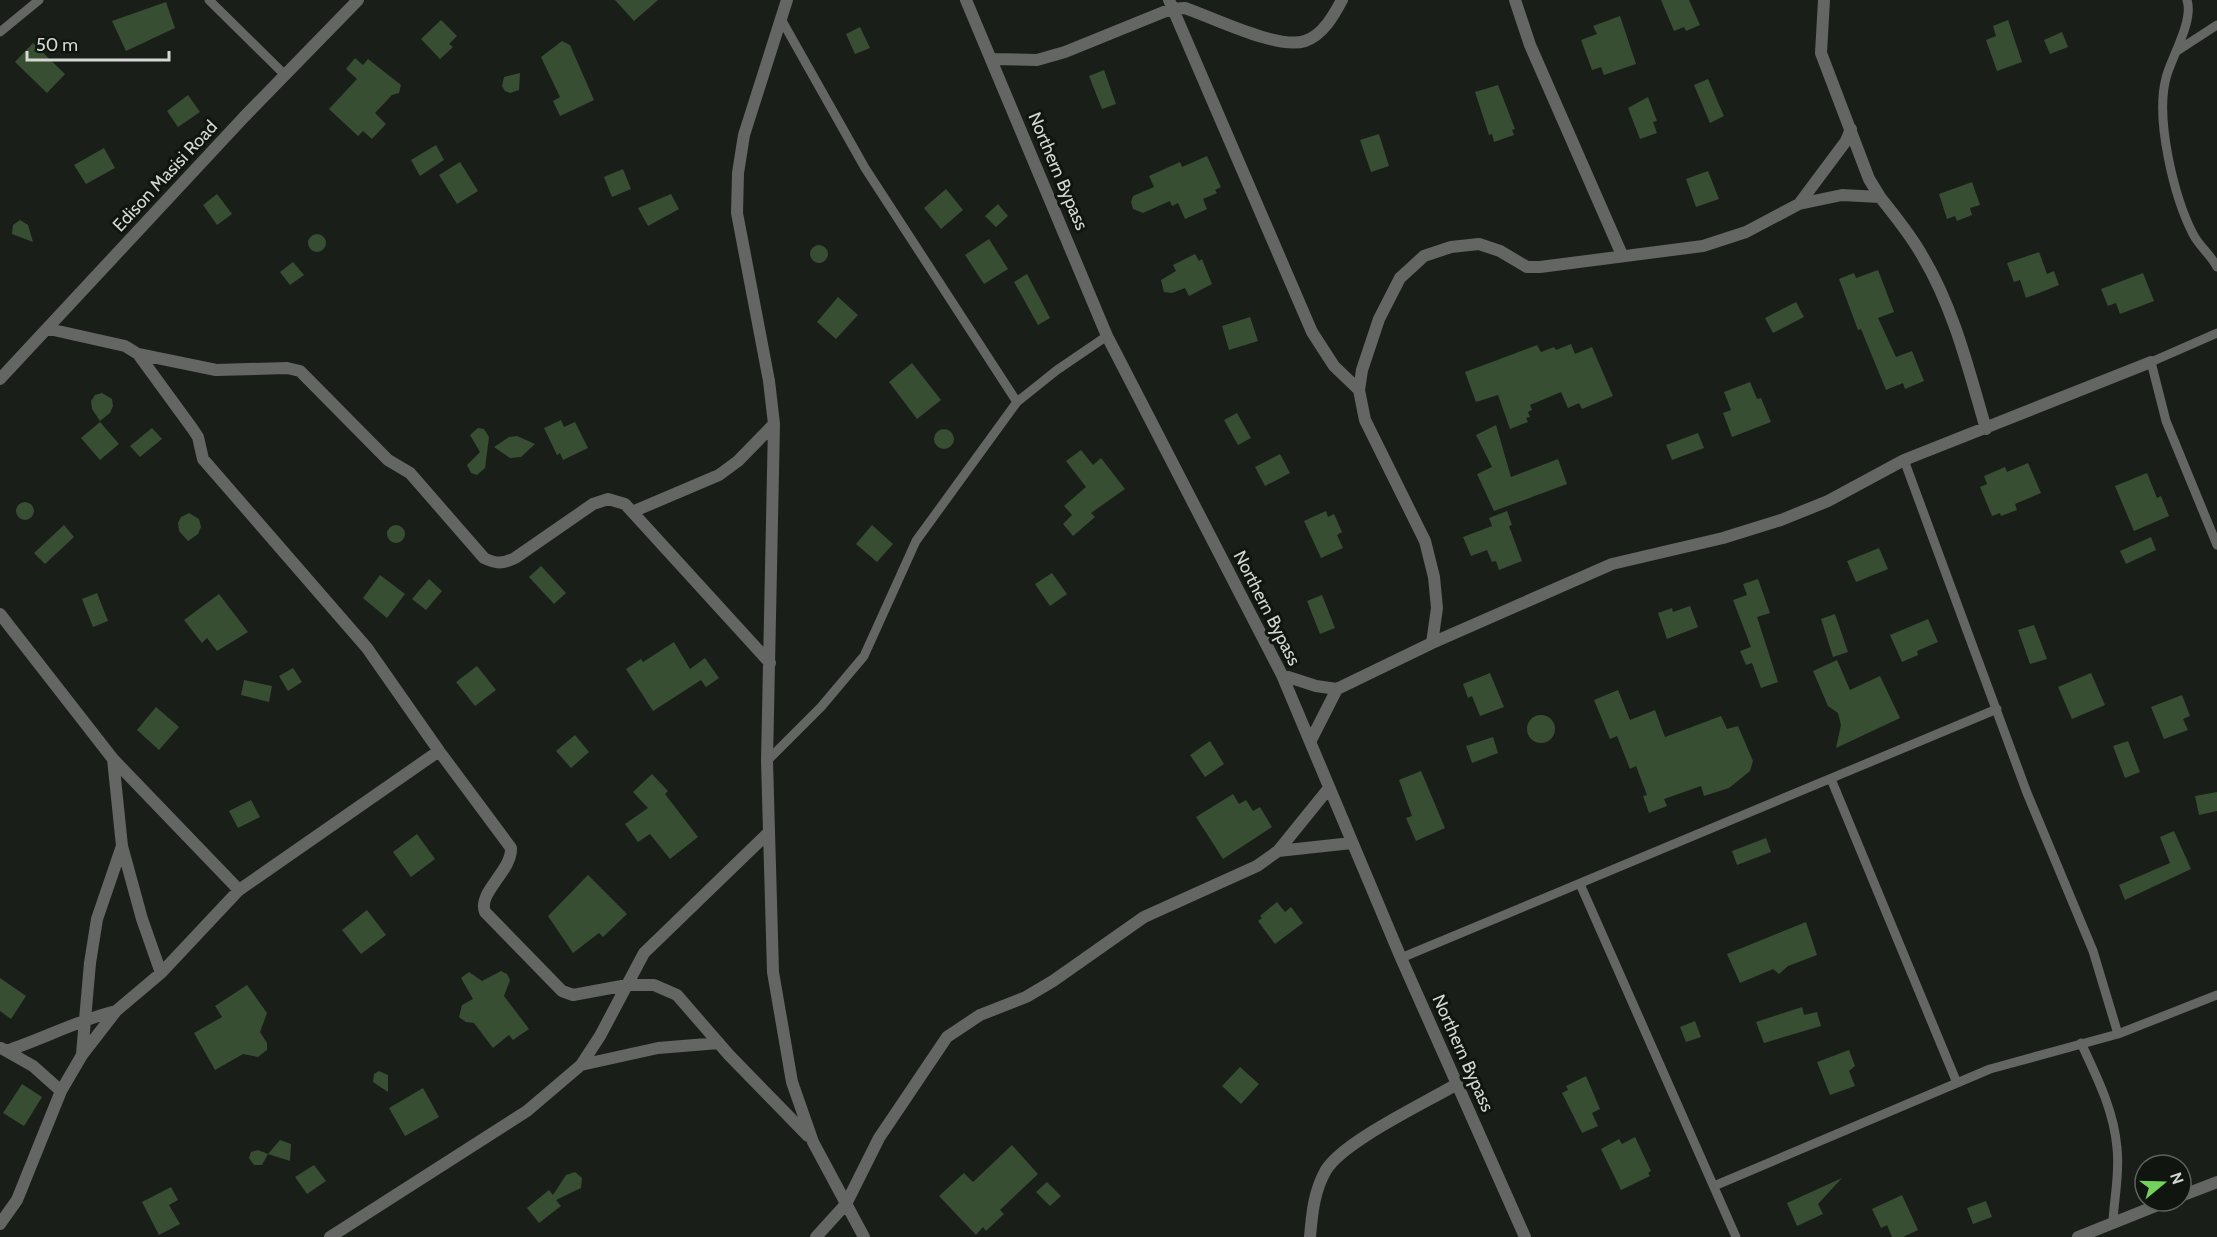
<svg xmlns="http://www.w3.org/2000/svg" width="2217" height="1237" font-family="Cabin,sans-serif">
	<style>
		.building { fill: #374e32 }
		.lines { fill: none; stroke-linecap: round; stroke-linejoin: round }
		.service { stroke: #636663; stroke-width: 9 }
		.minor { stroke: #636663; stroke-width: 12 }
		.labels { text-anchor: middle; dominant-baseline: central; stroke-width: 6; stroke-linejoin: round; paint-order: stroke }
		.street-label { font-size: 18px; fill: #d4d7d3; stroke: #10150f }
	</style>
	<rect width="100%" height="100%" fill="#191f18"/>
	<path class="building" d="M615 0H658L634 21Z
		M1661 0H1689L1700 25 1686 31 1684 27 1674 31Z
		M166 2 175 28 126 51 112 21Z
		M1620 16 1636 64 1604 75 1601 67 1592 70 1581 40 1597 34 1593 26Z
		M441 20 457 36 449 44 453 47 440 59 421 39Z
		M2008 20 2022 62 1997 71 1986 40 1996 36 1993 26Z
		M860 27 870 48 855 54 846 34Z
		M2062 32 2068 47 2050 54 2044 40Z
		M562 41 570 45 594 100 560 116 553 101 560 97 541 57Z
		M33 43 65 74 47 93 15 62Z
		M355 58 363 65 368 59 401 85 399 93 392 95 375 113 386 124 372 139 363 131 358 136 329 109 357 79 346 69Z
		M1104 70 1116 104 1102 109 1089 76Z
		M520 73 519 90 510 93 505 91 502 86 504 77Z
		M1708 79 1724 116 1710 123 1694 85Z
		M1498 85 1515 129 1512 130 1514 135 1494 142 1492 134 1489 135 1475 92Z
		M188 95 200 112 178 127 167 111Z
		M1648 97 1657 121 1653 122 1657 133 1640 139 1628 108Z
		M1379 134 1389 166 1371 172 1360 140Z
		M436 145 444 160 420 176 411 160Z
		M104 148 115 168 86 184 74 165Z
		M1207 156 1221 187 1215 190 1217 193 1203 199 1207 209 1185 219 1178 203 1172 206 1170 201 1143 213 1133 209 1131 202 1133 196 1154 187 1149 176 1180 162 1182 167Z
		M460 162 478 191 457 204 439 175Z
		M623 169 631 189 612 197 604 177Z
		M1708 171 1719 199 1696 207 1686 179Z
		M1972 182 1980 205 1970 208 1972 215 1957 221 1955 216 1947 219 1939 194Z
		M946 189 963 210 941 229 924 208Z
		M217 194 232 214 217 225 203 205Z
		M671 194 679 209 648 226 638 208Z
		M998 204 1008 216 996 227 985 216Z
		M20 220 28 225 33 242 12 234 13 225Z
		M308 243a9 9 0 1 1 18 0a9 9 0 1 1-18 0Z
		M989 239 1008 269 984 284 965 255Z
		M810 254a9 9 0 1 1 18 0a9 9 0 1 1-18 0Z
		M2039 252 2047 274 2054 271 2059 285 2026 298 2020 280 2014 282 2007 263Z
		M1195 254 1199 261 1202 259 1212 284 1189 296 1185 288 1172 293 1164 292 1161 280 1176 271 1173 265Z
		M293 262 304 275 290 285 280 272Z
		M1878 270 1894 312 1878 318 1896 357 1912 351 1924 381 1905 389 1903 383 1886 390 1861 329 1858 330 1839 279 1854 273 1856 278Z
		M2143 273 2154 301 2120 314 2116 303 2108 306 2101 289Z
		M1027 274 1050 318 1038 325 1014 282Z
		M838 297 858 315 836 339 817 322Z
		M1796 302 1804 317 1773 333 1765 318Z
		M1250 317 1258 341 1229 350 1222 326Z
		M1571 344 1575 354 1592 347 1613 396 1582 409 1579 403 1568 408 1561 392 1530 405 1532 410 1528 412 1530 417 1526 418 1528 422 1510 429 1498 395 1476 402 1465 372 1537 345 1541 352 1554 347 1556 350Z
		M912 363 941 400 917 419 889 382Z
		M1750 382 1757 399 1761 398 1771 422 1732 437 1723 413 1731 410 1724 392Z
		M102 393 112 399 113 406 110 413 100 421 92 409 91 401 95 395Z
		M1237 413 1251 438 1238 445 1224 420Z
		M561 420 564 427 575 422 588 448 563 460 560 453 557 455 544 428Z
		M100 422 119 444 100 460 81 438Z
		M1496 425 1511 477 1558 459 1567 484 1494 511 1477 474 1492 467 1476 435Z
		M152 428 162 439 140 457 130 446Z
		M478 428 484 429 489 437 485 468 477 475 471 473 467 465 480 452 470 435Z
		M934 439a10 10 0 1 1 20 0a10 10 0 1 1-20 0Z
		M1698 433 1704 448 1672 460 1666 445Z
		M517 436 535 444 521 457 510 458 494 447 509 437Z
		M1081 450 1093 465 1101 458 1125 489 1091 513 1095 517 1073 536 1063 524 1072 515 1064 506 1086 487 1066 461Z
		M1280 454 1290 473 1265 486 1255 467Z
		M2028 463 2041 493 2015 504 2017 510 2001 516 2000 513 1992 516 1980 487 1987 484 1984 476 2005 467 2007 472Z
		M2147 473 2157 498 2161 496 2169 516 2134 531 2115 486Z
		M16 511a9 9 0 1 1 18 0a9 9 0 1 1-18 0Z
		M1326 511 1328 517 1334 514 1342 532 1337 535 1343 548 1321 558 1304 521Z
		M1507 511 1512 525 1509 526 1522 561 1499 570 1496 561 1492 562 1487 550 1471 556 1463 537 1492 526 1489 518Z
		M189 513 199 519 201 527 198 534 188 541 179 531 178 523 181 517Z
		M387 534a9 9 0 1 1 18 0a9 9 0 1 1-18 0Z
		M64 525 74 537 45 564 34 553Z
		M872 525 893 544 877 562 856 544Z
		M2151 537 2156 550 2126 564 2120 551Z
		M1879 548 1888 569 1856 582 1847 561Z
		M541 566 566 593 554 604 529 577Z
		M1052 573 1067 594 1050 606 1035 584Z
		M380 575 405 594 387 618 363 598Z
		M429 579 442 591 426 610 412 599Z
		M1758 579 1770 613 1757 617 1778 682 1761 688 1752 663 1746 665 1740 651 1751 647 1733 600 1747 595 1743 584Z
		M97 593 108 621 93 627 82 599Z
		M219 594 248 632 217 651 207 638 202 643 184 620Z
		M1322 595 1335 628 1320 634 1307 601Z
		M1690 606 1698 627 1667 639 1658 613 1672 608 1673 612Z
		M1835 614 1848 652 1833 657 1821 619Z
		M1928 619 1938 642 1917 651 1918 655 1902 662 1890 635Z
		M2034 625 2047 659 2030 664 2018 630Z
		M674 642 690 669 705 658 719 678 706 687 701 680 653 711 626 669 641 659 643 662Z
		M1837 660 1850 690 1880 676 1900 718 1836 748 1841 725 1838 713 1828 706 1813 671Z
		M477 666 496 690 475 706 456 682Z
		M293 668 302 682 288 691 279 676Z
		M1490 673 1504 707 1480 716 1472 696 1468 698 1463 684Z
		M2091 673 2105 705 2072 719 2058 687Z
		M244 680 272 686 269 702 241 695Z
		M1618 690 1630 720 1655 710 1665 737 1721 716 1727 729 1738 726 1753 761 1750 771 1729 788 1704 796 1701 786 1664 799 1667 806 1649 813 1643 796 1647 795 1636 766 1630 769 1617 736 1610 739 1594 700Z
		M2182 695 2190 716 2183 719 2188 730 2164 739 2151 707Z
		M156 707 179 727 159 750 137 730Z
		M1527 729a14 14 0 1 1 28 0a14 14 0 1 1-28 0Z
		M575 735 589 752 571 768 556 751Z
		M1493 737 1498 753 1472 763 1466 746Z
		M1210 741 1224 764 1205 777 1190 755Z
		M2128 741 2140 772 2125 778 2113 746Z
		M1421 771 1445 828 1416 841 1406 818 1412 816 1399 780Z
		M652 774 668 791 665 794 698 837 670 859 650 834 638 842 625 824 648 808 633 792Z
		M2217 792V811L2199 815 2195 796Z
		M1233 794 1239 804 1246 800 1253 811 1260 807 1272 827 1223 859 1196 817Z
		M251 800 260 817 238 828 229 811Z
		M2174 831 2191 869 2125 900 2119 885 2170 863 2160 837Z
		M417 834 435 859 411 877 393 852Z
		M1766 838 1771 852 1737 865 1732 851Z
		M588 875 627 914 603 937 599 933 573 953 548 916Z
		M1277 902 1285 912 1291 907 1303 923 1275 944 1258 921 1262 918 1260 916Z
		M367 910 386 935 361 954 342 930Z
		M1806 922 1817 955 1788 966 1779 974 1773 969 1740 983 1727 954Z
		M501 971 507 974 510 980 504 996 529 1029 513 1040 509 1035 493 1048 474 1023 466 1022 459 1017 462 1005 473 999 461 978 469 972 482 981Z
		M0 978 26 996 11 1019 0 1011Z
		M247 985 267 1013 260 1032 267 1043V1050L258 1057 243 1054 215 1070 194 1033 222 1017 215 1006Z
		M1802 1007 1804 1015 1817 1012 1821 1026 1764 1043 1756 1022Z
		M1695 1021 1701 1037 1686 1042 1680 1027Z
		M1849 1050 1855 1066 1849 1071 1855 1086 1830 1095 1817 1062Z
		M1240 1067 1259 1084 1241 1104 1222 1086Z
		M379 1071 388 1075V1092L373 1082 374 1074Z
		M1586 1076 1600 1109 1592 1113 1598 1126 1582 1133 1562 1093 1568 1090 1566 1086Z
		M22 1084 42 1097 24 1126 3 1113Z
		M423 1088 439 1117 405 1136 389 1108Z
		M1635 1137 1651 1171 1648 1173 1650 1176 1621 1190 1601 1149 1619 1139 1622 1144Z
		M280 1140 291 1144 290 1161 268 1154Z
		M1012 1145 1038 1174 1000 1210 1004 1214 986 1231 983 1227 976 1235 939 1196 964 1173 973 1182Z
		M258 1150 268 1154 262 1165H254L249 1158 251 1152Z
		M314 1165 326 1181 307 1194 295 1177Z
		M575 1172 582 1178 581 1188 556 1200 561 1206 539 1223 527 1208 549 1190 553 1195 566 1175Z
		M1842 1178 1818 1204 1823 1214 1797 1226 1787 1203Z
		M1047 1182 1061 1196 1050 1206 1036 1192Z
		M171 1187 178 1200 169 1205 180 1224 159 1235 142 1202Z
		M1902 1195 1918 1230 1903 1237H1892L1887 1225 1881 1228 1872 1209Z
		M1986 1201 1992 1217 1973 1224 1967 1208Z"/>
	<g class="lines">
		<path class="service" d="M209 0 285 75
			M2187 0C2194 21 2171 58 2166 78 2155 119 2174 197 2193 234 2199 246 2211 255 2217 267
			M781 19 865 168 1017 402
			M0 32 39 0
			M2177 51 2217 25
			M2217 333 2151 362 2166 421 2217 545
			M1904 460 2027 793 2093 951 2118 1034
			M767 761 821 707 864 656 916 541 1017 402 1057 370 1107 336
			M1831 779 1957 1083
			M1580 884 1736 1237
			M1401 958 1997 709
			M2081 1043C2097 1077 2114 1111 2117 1148 2120 1173 2114 1198 2113 1222
			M1714 1186 1990 1069 2118 1034 2217 995"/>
		<path class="minor" d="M787 0 744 135 738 173 737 213 769 381 774 424 767 761 773 972 792 1082 813 1142 864 1237
			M966 0 1107 336 1282 675 1401 958 1525 1237
			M1169 0 1312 332 1334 366 1359 390
			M1515 0 1530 45 1622 255
			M1824 0 1821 53 1869 179 1880 197
			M992 59 1037 60 1065 52 1171 9 1185 8C1214 18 1278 50 1305 41 1323 35 1334 15 1342 0
			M1799 204 1846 141 1851 129
			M49 329 125 346 138 354 192 428 198 437 203 459 367 648 439 751 511 848C512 871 477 893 485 912L562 991 573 995 627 985H654L677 995 729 1055 808 1136
			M138 354 216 370 287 368 300 371 388 460 410 473 484 558C496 564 503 564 515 558L593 504 608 499 625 504 770 663
			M0 379 244 117 358 0
			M632 512 719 475 738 461 774 424
			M0 614 113 759 239 890
			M1432 643 1437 608 1434 577 1425 541 1365 420 1359 390 1362 370 1379 319 1400 278 1424 256 1451 247 1479 244 1500 251 1527 267H1540L1703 246 1746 232 1799 204 1842 195 1880 197C1895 216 1911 235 1923 257 1954 309 1969 371 1986 429
			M1282 675 1316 686 1337 689 1432 643 1612 564 1723 538 1781 520 1828 501 1904 460 2151 362
			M1310 742 1337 689
			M113 759 122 846 142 919 161 973
			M1278 851 1352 843
			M1 1048 33 1066 61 1091
			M6 1051C43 1039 78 1020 116 1011
			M82 1054 90 963 97 919 122 846
			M581 1065 658 1048 719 1043
			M2181 1196 2217 1182
			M0 1224 17 1200 61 1091 82 1055 116 1011 161 973 239 890 439 751
			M330 1237 527 1111 581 1065 600 1036 644 953 767 834
			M816 1237 846 1204 879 1138 947 1037 980 1015 1026 997 1053 981 1144 917 1257 866 1278 851 1329 788
			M1310 1237C1312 1213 1314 1191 1326 1170 1344 1141 1425 1103 1457 1084
			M2078 1237 2168 1201"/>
	</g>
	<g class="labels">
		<g class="street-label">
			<text transform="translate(1058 171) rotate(67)">Northern Bypass</text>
			<text transform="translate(165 176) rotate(-47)">Edison Masisi Road</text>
			<text transform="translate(1267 608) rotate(63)">Northern Bypass</text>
			<text transform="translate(1463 1053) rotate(66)">Northern Bypass</text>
		</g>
	</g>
	<g transform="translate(2163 1183) rotate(71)"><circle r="28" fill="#10150f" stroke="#5e635d" stroke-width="1.5"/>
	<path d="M0-4.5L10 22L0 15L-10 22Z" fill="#73d25d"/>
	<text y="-9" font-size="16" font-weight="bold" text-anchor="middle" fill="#d4d7d3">N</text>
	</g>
	<path d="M27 51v9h142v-9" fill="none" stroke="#d4d7d3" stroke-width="3"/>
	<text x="36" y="51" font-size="18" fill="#d4d7d3" stroke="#10150f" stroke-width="4.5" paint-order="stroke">50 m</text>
</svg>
